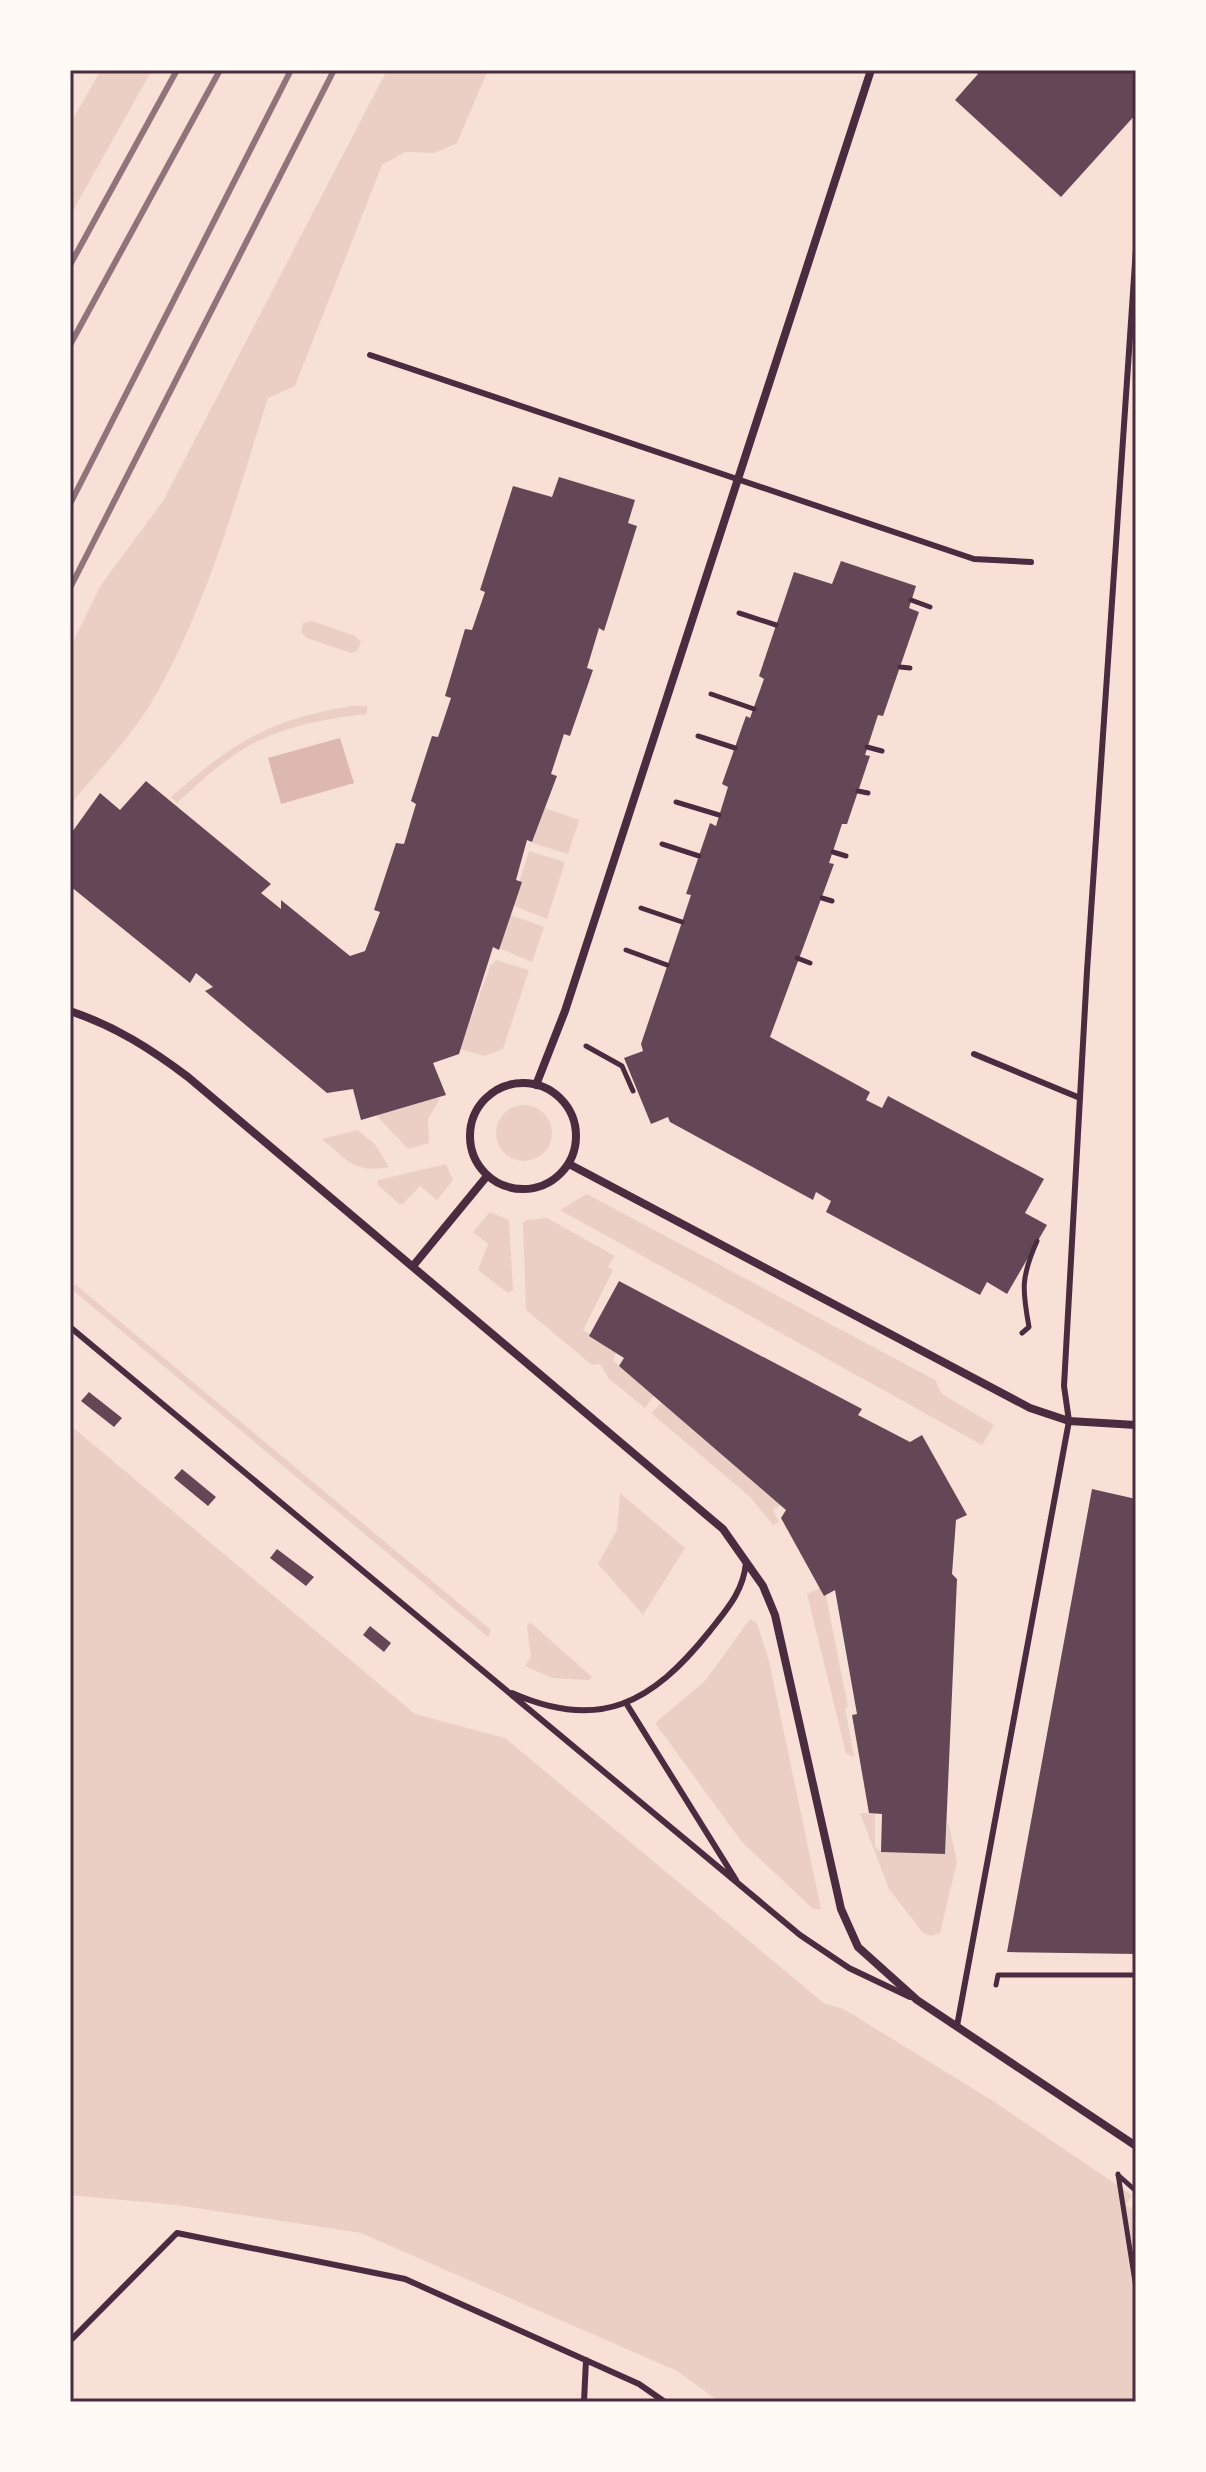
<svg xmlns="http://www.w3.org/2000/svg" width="1206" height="2472" font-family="Barlow,sans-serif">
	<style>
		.green { fill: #ebcfc5 }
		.water { fill: #dcb8b0 }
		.building { fill: #644757 }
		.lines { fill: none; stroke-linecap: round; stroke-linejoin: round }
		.path { stroke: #4a2c40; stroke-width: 5 }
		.service { stroke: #4a2c40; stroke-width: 6 }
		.minor { stroke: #4a2c40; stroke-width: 8 }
		.rail { stroke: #8f747c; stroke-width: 6 }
		.neatline { fill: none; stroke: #4a2c40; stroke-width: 3 }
	</style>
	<rect width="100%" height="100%" fill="#f7e1d7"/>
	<path class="green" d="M101 70H152L70 216V124Z
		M387 70H488L457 143 434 153 405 152 382 165 295 386 268 398C235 502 206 610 150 705 128 740 96 773 70 805V648L101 585 163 501Z
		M312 621 355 636 361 642 357 651 351 653 307 638 301 632 303 623Z
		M351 706H367V714C321 719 268 729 230 758 211 771 194 788 177 803L171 797C235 741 266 721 351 706Z
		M545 808 579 820 568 854 532 843Z
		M529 851 565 862 547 919 512 905Z
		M511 915 544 927 532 962 499 948Z
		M496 960 529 970 503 1049 484 1056 460 1049 490 966Z
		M435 1098 440 1099 428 1119 429 1143 408 1149 374 1113Z
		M496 1133a28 28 0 1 1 56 0a28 28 0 1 1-56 0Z
		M357 1130 375 1144 389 1167C355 1174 347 1160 322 1139Z
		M446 1164 453 1180 437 1200 420 1186 403 1204H399L377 1184 378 1180Z
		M587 1194 935 1380 942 1394 994 1425 982 1445 560 1210Z
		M490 1212 509 1220 513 1290 508 1293 478 1270 488 1244 473 1232Z
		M547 1218 615 1256 608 1267 613 1270 583 1330 617 1351 613 1360 654 1396 645 1408 609 1379 600 1364 592 1365 526 1310 523 1223 526 1220Z
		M75 1284 491 1630 488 1637 70 1288Z
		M662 1402 781 1505 773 1510 779 1522 773 1525 749 1496 651 1413Z
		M70 1425 415 1714 505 1738 825 2004 842 2008 993 2101 1132 2195 1126 2205 1136 2211V2402H720L677 2371 361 2233 176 2205 70 2195Z
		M620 1493 685 1548 643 1615 598 1564 617 1530Z
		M824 1586 848 1707 845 1708 854 1757 846 1753 807 1594Z
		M750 1619 757 1623 769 1661 821 1909H813L742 1842 655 1723 705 1681Z
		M530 1622 592 1677 589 1680 552 1678 525 1666 531 1657 527 1627Z
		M860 1813H875V1848L882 1852 945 1854 947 1824 949 1825 957 1862 940 1933 931 1936 923 1933 889 1889Z"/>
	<path class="water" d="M340 738 354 783 281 804 268 758Z"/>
	<path class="building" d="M974 70H1136V114L1061 197 955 100 978 74Z
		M559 477 635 500 628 523 637 526 604 631 599 628 587 668 593 670 570 736 564 734 551 774 557 776 532 842 527 840 516 880 522 882 499 950 493 947 459 1054 433 1063 446 1095 361 1120 353 1089 327 1093 205 991 213 987 196 973 190 983 70 886V835L100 793 120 810 146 781 271 884 261 893 281 909V900L350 956 365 951 380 912 374 910 396 843 404 844 416 804 411 801 432 736 438 737 451 698 445 696 465 629 472 630 485 592 480 590 513 486 552 497Z
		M841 561 916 586 909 608 919 612 883 716 878 715 865 755 870 756 847 824H842L829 863 834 864 770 1037 870 1092 866 1100 882 1108 888 1096 1044 1179 1025 1213 1047 1225 1007 1294 987 1282 980 1295 826 1212 831 1201 816 1192 813 1200 670 1122 668 1117 651 1124 624 1058 643 1051 641 1044 691 895 686 894 710 823 716 826 728 787 722 784 746 716 750 718 764 679 759 676 794 572 832 584Z
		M619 1281 862 1409 858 1415 910 1442 922 1435 967 1515 956 1520 952 1574 957 1579 945 1854 881 1852 882 1814 869 1813 852 1715 857 1714 835 1590 824 1596 781 1518 786 1510 619 1366 624 1358 589 1336Z
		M89 1392 122 1418 114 1427 81 1401Z
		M182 1469 216 1497 208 1506 174 1478Z
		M1092 1489 1136 1499V1954L1007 1952Z
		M277 1549 314 1577 306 1586 270 1558Z
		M370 1626 391 1643 384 1652 363 1635Z"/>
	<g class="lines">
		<path class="path" d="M911 600 930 607
			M739 613 776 625
			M900 667 910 668
			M711 694 754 709
			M698 736 735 748
			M867 747 882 751
			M858 791 868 793
			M676 802 719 815
			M662 844 699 856
			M833 852 846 856
			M822 898 832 901
			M641 908 682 922
			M626 950 667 965
			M797 958 810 963
			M586 1046 622 1066 633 1091
			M1022 1333 1029 1327C1022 1289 1021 1277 1037 1241
			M996 1985 998 1975H1136
			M1118 2174 1136 2288
			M1118 2175 1136 2191"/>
		<path class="service" d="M370 355 974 559 1031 562
			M974 1054 1080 1098
			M70 1327 800 1935 849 1968 910 1997
			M512 1693C600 1732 652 1703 709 1632 727 1609 743 1592 746 1563
			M626 1703 736 1880
			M957 2026 1069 1421 1064 1386 1087 971 1136 248
			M70 2341 177 2233 405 2279 639 2384 665 2402
			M584 2402 586 2360"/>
		<path class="minor" d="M70 1011C115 1026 151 1049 188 1077L723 1529 763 1586 775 1615 841 1909 858 1947 917 2000 1136 2146
			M470 1136a53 53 0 1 1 106 0a53 53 0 1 1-106 0Z
			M536 1085 565 1011 871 70
			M569 1164 1030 1408 1069 1421 1136 1425
			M413 1266 487 1176"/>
		<path class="rail" d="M70 265 177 70
			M70 345 220 70
			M70 504 291 70
			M70 588 334 70"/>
	</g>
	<rect width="1206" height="2472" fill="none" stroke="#fffaf5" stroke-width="144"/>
	<rect x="72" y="72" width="1062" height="2328" class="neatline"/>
</svg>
